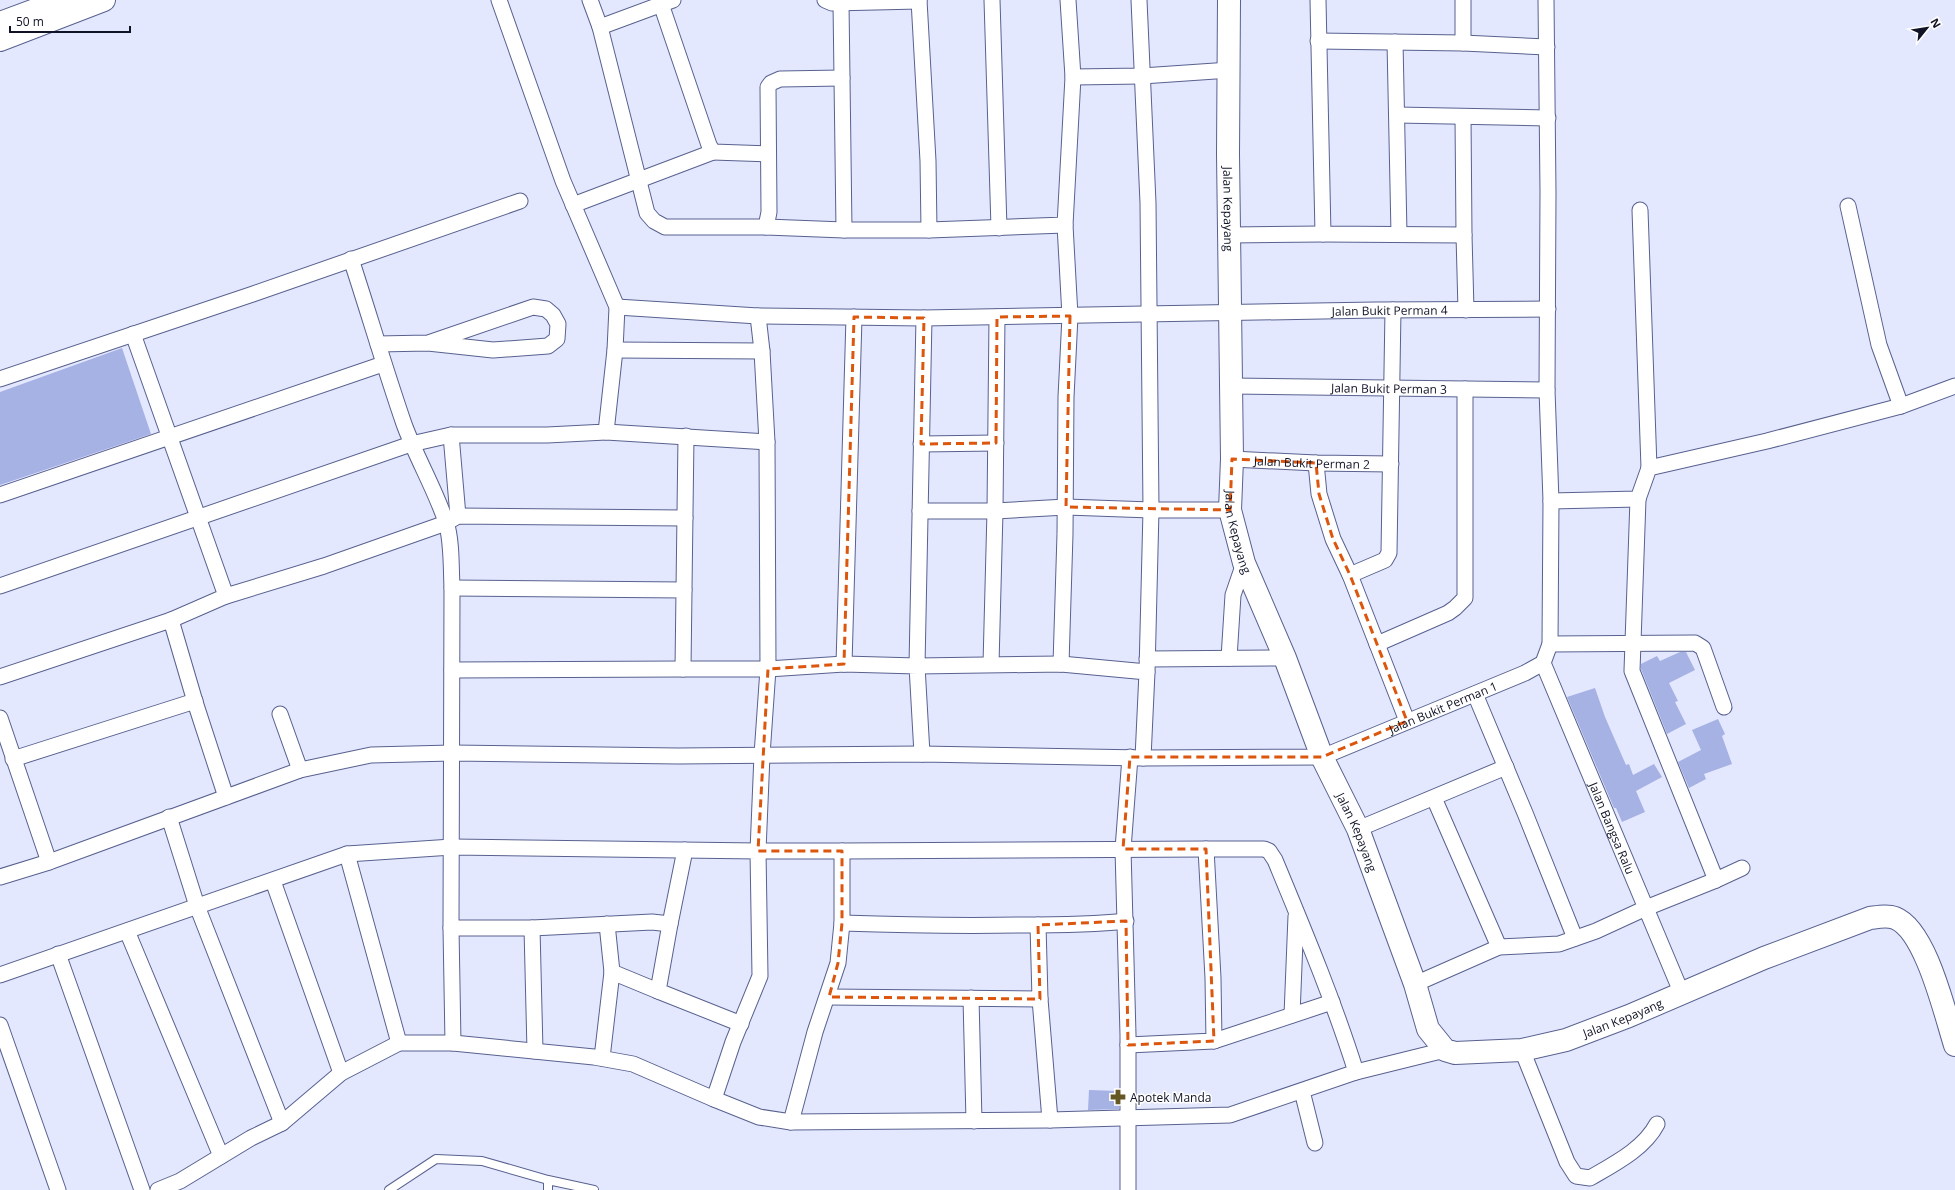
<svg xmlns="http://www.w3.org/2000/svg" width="1955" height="1190" font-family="'Open Sans',sans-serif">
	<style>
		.building { fill: #a6b1e4 }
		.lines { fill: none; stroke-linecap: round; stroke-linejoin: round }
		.lane-casing { stroke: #58618f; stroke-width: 10 }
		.street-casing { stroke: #58618f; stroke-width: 17 }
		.secondary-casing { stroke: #58618f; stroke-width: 24 }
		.lane { stroke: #fff; stroke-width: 8 }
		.street { stroke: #fff; stroke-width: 15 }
		.secondary { stroke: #fff; stroke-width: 22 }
		.marked { fill: none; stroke: #dd560d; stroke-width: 3; stroke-dasharray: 8 5; stroke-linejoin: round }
		.labels { text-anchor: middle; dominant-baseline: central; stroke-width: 3; stroke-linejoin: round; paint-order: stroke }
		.street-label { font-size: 12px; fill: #101325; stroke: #fff }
		.poi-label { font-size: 12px; fill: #101325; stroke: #fff; text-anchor: start }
	</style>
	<rect width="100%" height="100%" fill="#e3e8fe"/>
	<path class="building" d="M122 348 151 434 0 485V392Z
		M1680 652H1686L1695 670 1669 683 1678 701 1675 702 1686 724 1667 734 1641 669V664L1657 656 1660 661Z
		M1595 688 1605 717 1626 765 1629 764 1633 775 1654 764 1662 777 1636 791 1645 812 1622 822 1616 808H1614L1567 697Z
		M1718 719 1725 734 1722 736 1732 764 1704 774 1706 779 1689 788 1678 762 1701 750 1692 730Z
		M1089 1090 1119 1091V1109L1088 1110Z"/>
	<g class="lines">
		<defs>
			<path id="lane" d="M389 1190 436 1159 482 1161 548 1180
				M548 1190V1180L594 1190"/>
			<g id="street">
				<path d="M590 0 600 27 647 213 654 221 665 227H766L769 212 768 87 771 83 780 79 842 78"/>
				<path d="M825 0 832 3 919 1"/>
				<path d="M919 0 928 161 929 230 1065 225 1073 77 1068 0"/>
				<path d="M992 0 999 228"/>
				<path d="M1139 0 1148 203 1151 510H1230"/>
				<path d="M1318 0 1323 234 1464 235 1463 117"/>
				<path d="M661 4 709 145 713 152 768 154"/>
				<path d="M600 27 673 0"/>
				<path d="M1318 41 1463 43 1547 47"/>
				<path d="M1395 42 1399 234"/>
				<path d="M1463 43V0"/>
				<path d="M1073 77 1142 76 1230 70"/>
				<path d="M1397 115 1548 118"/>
				<path d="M573 205 713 152"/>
				<path d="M1848 206 1879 345 1901 406"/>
				<path d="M1640 210 1649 468"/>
				<path d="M766 227 844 230 841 3"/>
				<path d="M844 230H929"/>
				<path d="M1230 235 1323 234"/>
				<path d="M1464 235 1466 310"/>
				<path id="s1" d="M617 307 758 316 924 318 1376 310 1548 309"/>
				<path d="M758 316 762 351 767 442 768 669 844 664 917 666 922 754"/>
				<path d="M924 318 917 666 1061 664 1147 672 1143 758"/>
				<path d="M378 344 428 343 493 350 548 346 557 339 558 324 553 315 546 309 533 307 428 343"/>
				<path d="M615 350 762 351"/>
				<path d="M0 379 253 294 520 201"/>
				<path id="s2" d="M1231 386 1547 390"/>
				<path d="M606 432 767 442"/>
				<path d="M451 435 458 516"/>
				<path d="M921 444 996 443"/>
				<path id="s3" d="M1232 459 1316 463 1391 464"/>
				<path d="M1316 463 1319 494 1333 539 1350 575 1407 721"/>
				<path d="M0 495 383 364"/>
				<path d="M1638 499 1632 671 1716 880 1742 868"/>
				<path d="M1551 501 1638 499 1649 468 1767 441 1901 406 1955 386"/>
				<path d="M920 511H995L1066 507 1151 510 1147 672"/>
				<path d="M1350 575 1385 560 1389 553 1393 310"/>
				<path d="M0 586 411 444 451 435H547L606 432 615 350 617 307 563 181 499 0"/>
				<path d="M452 588 684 590 683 669H768L762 755 758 851H842V923L838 963 815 1032 791 1122"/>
				<path d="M684 590 686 436"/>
				<path d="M226 596 324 566 446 523 458 516 685 518"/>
				<path d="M171 620 196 705 226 797"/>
				<path d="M1377 644 1448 613 1455 608 1465 598V389"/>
				<path d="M1550 644 1695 643 1703 648 1724 707"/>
				<path d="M1229 658 1233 595 1244 563"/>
				<path d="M1147 659 1285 658"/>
				<path id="s4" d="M1543 663 1682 994"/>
				<path d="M844 664 854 317"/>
				<path d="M991 664 995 511 997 317"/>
				<path d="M1061 664 1065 534 1066 397 1070 316 1065 225"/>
				<path d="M452 670 683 669"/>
				<path d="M0 677 171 620 226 596 133 334"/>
				<path d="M1475 694 1525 813 1575 938"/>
				<path d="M280 714 300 770"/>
				<path d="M0 718 49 862"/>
				<path d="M13 759 195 701"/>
				<path d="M1434 798 1499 947"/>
				<path d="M169 817 197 906 282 1123"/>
				<path d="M1358 829 1506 767"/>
				<path d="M842 851 1206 849H1264L1269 851 1275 860C1304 930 1333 999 1356 1072L1230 1115 1050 1120 1040 999"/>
				<path d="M347 854 399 1043"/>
				<path id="s5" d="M0 877 49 862 300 770 371 755 452 753 678 756 922 754 1143 758 1322 757 1525 673 1543 663 1550 644 1551 501 1547 390 1548 192 1546 0"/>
				<path d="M273 881 341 1073"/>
				<path d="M842 923C901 925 960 926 1019 925 1055 925 1091 925 1126 921"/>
				<path d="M607 924 612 972"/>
				<path d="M670 924 658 991 741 1024"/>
				<path d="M451 928H532L535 1051"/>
				<path d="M532 928 652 922 670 924 685 850"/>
				<path d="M127 931 221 1156"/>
				<path d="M58 954 142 1190"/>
				<path d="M0 975 347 854 452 847 758 851 760 976 733 1042 714 1099 633 1064 594 1057 453 1043"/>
				<path d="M1415 984 1499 947 1559 944 1596 931 1646 908 1716 880"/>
				<path d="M829 997 1040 999 1038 925"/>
				<path d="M971 998 974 1121"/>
				<path d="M1292 1015 1296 916"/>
				<path d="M0 1025 58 1190"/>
				<path d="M1214 1041 1332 1002"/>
				<path d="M1128 1045 1214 1041 1213 978 1206 849"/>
				<path d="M1522 1050 1567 1162 1576 1176 1590 1178C1614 1164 1644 1149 1657 1124"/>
				<path d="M602 1058 612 972 658 991"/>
				<path d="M1356 1072 1445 1050"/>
				<path d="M1302 1091 1315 1143"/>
				<path d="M714 1099 759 1117 791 1122 1050 1120"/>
				<path d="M158 1190 180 1181 251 1138 282 1123 341 1073 399 1043H453L451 928 452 588C451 568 452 540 446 522 435 489 416 457 404 424 385 369 369 314 351 259"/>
				<path d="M1128 1190V1035L1123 849 1130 757"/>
			</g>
			<g id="secondary">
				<path id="s6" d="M1229 0 1228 154 1232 459 1230 510 1244 563 1285 658 1322 757 1358 829 1415 984 1428 1029 1445 1050 1455 1053 1522 1050 1566 1040 1629 1016 1764 958 1870 918C1878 917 1887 915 1895 918 1926 930 1945 1014 1955 1045"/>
				<path d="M0 23 62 0"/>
				<path d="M0 40 104 0"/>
			</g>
		</defs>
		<use href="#lane" class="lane-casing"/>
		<use href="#street" class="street-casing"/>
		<use href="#secondary" class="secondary-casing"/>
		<use href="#lane" class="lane"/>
		<use href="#street" class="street"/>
		<use href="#secondary" class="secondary"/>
	</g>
	<path class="marked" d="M1070 316 1066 507 1230 510 1232 459 1316 463 1319 494 1333 539 1350 575 1407 721 1322 757H1130L1123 849H1206L1214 1041 1128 1045 1126 921 1038 925 1040 999 829 997 838 963 842 923V851H758L768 669 844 664 854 317 924 318 921 444 996 443 997 317Z"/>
	<defs>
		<symbol id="pharmacy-bare" viewBox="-9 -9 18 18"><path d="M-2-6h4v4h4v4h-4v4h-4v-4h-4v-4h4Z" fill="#645723" stroke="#fff" stroke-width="2.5" paint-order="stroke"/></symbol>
	</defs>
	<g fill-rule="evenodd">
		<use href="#pharmacy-bare" x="1107" y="1086" width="22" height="22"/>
	</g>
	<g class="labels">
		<g class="street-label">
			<text stroke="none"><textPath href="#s6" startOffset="209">Jalan Kepayang</textPath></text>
			<text stroke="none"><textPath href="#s1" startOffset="773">Jalan Bukit Perman 4</textPath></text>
			<text stroke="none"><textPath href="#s2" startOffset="158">Jalan Bukit Perman 3</textPath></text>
			<text stroke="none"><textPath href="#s3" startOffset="80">Jalan Bukit Perman 2</textPath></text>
			<text stroke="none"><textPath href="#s6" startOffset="533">Jalan Kepayang</textPath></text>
			<text stroke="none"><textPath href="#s5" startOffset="1473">Jalan Bukit Perman 1</textPath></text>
			<text stroke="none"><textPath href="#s4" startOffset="179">Jalan Bangsa Ralu</textPath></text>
			<text stroke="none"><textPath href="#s6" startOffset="857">Jalan Kepayang</textPath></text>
			<text stroke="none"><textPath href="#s6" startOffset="1277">Jalan Kepayang</textPath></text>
		</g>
		<g class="poi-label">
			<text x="1130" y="1097">Apotek Manda</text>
		</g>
	</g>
	<g transform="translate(1927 28) rotate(60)" stroke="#ffffff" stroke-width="3" paint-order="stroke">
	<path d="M0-3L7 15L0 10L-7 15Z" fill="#101325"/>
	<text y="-6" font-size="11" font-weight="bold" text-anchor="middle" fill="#101325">N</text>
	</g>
	<path d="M10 26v6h120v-6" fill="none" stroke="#101325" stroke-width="2"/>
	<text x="16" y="26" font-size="12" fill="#101325" stroke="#ffffff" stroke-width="3" paint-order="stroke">50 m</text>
</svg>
